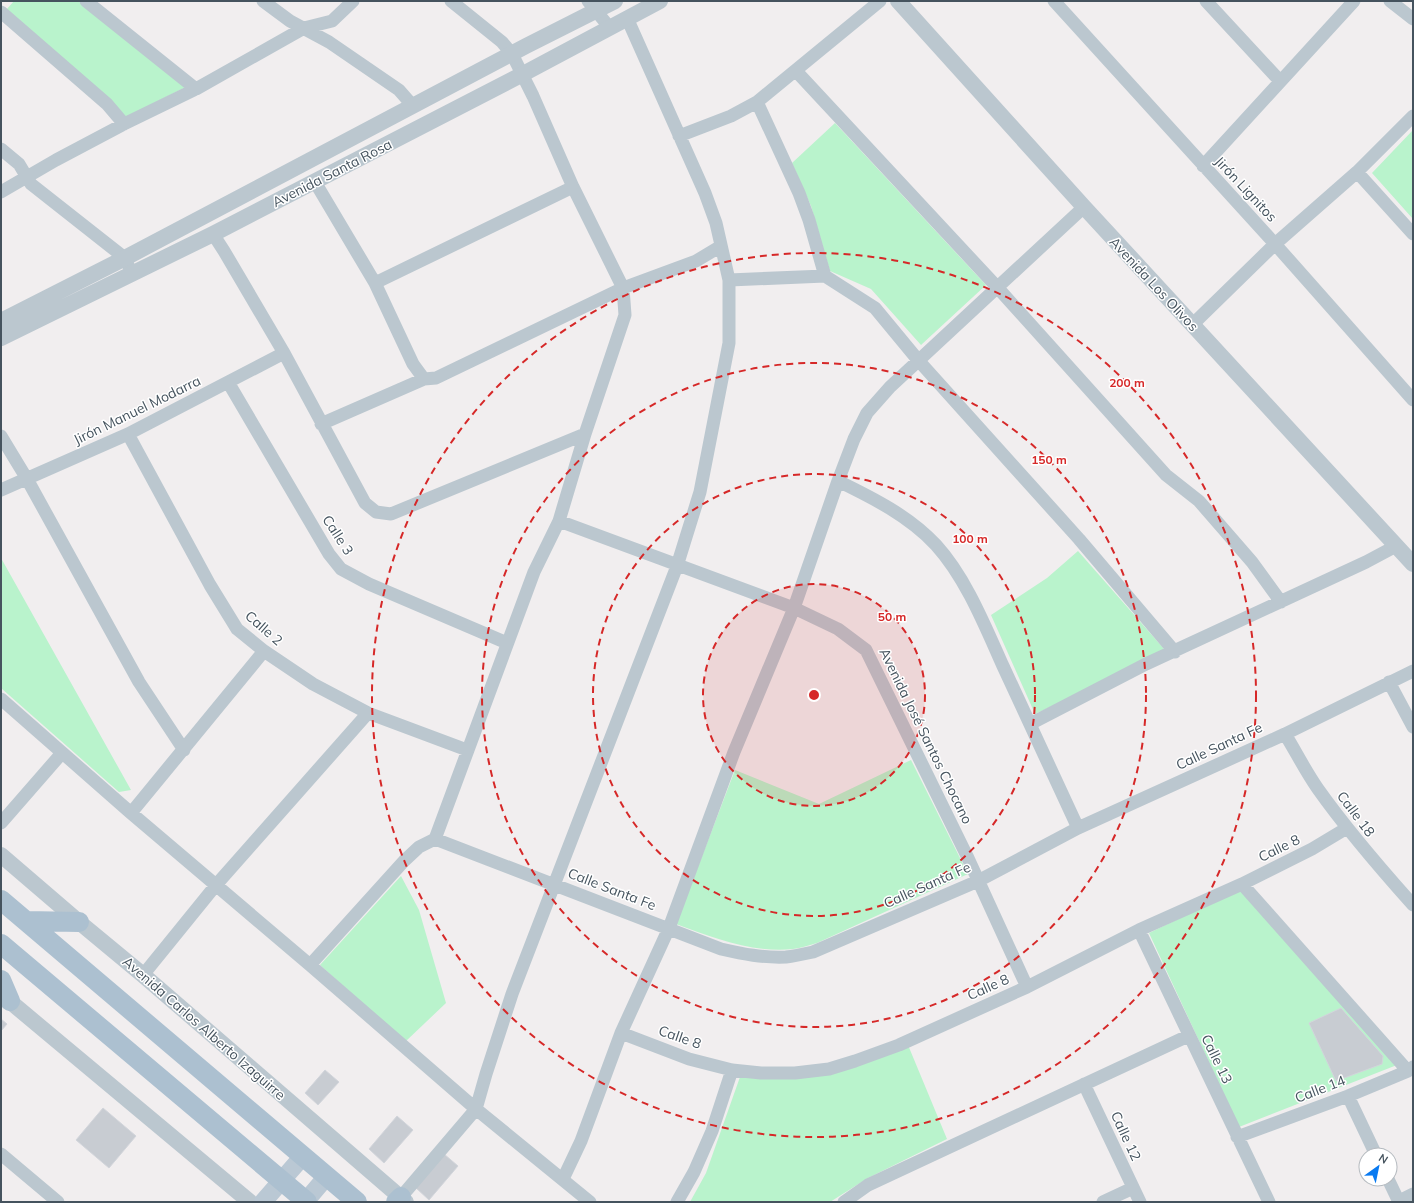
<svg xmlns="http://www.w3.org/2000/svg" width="1414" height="1203" font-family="Mulish,sans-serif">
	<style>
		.green { fill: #b9f3cc }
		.building { fill: #c8ccd2; stroke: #d2d5db }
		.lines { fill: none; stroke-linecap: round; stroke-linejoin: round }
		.minor { stroke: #bbc7cf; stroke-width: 13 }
		.tertiary { stroke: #bbc7cf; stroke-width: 16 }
		.secondary { stroke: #bac8d4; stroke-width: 18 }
		.primary { stroke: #acc0d0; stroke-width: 20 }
		.ring { fill: none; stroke: #d62828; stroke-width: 2; stroke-dasharray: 7 5 }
		.labels { text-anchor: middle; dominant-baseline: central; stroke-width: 3; stroke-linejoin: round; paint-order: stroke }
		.street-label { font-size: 14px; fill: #45535e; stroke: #fff }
		.centre { fill: #d62828; stroke: #fff; stroke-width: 2 }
		.ring-label { font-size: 12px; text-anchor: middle; font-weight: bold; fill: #d62828; stroke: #fff; stroke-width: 3; stroke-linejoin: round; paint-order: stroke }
	</style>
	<rect width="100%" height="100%" fill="#f1eeef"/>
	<path class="green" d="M14 1H78L186 87 126 117 6 10Z
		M835 123 986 285 921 345 871 289 830 271 811 206 792 163Z
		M1413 130V219L1372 173Z
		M1078 551 1165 650 1141 665 1035 714 991 615 1047 578Z
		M1 558 131 790 119 792 1 688Z
		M911 760 968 874 817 943C809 945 801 948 793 949 752 953 714 938 676 924L735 770 819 804Z
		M401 876 419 910 446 1003 405 1042 320 965Z
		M1241 889 1397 1065 1239 1127 1149 933Z
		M908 1045 947 1139 868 1178 830 1202H690L706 1173 740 1077 764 1079Z"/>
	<path class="building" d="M1341 1008 1383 1056 1382 1064 1336 1081 1309 1023Z
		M1 1019 7 1024 1 1031Z
		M325 1070 339 1082 318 1105 305 1093Z
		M103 1108 136 1136 109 1168 76 1140Z
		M397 1116 413 1130 384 1163 369 1149Z
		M444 1154 458 1166 429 1200 415 1187Z"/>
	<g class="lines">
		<path class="minor" d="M86 1 196 89
			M263 1 290 21 329 42 399 90 413 106
			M588 1 610 28
			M1054 1 1275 244 1413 400
			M1206 1 1280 81
			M1390 1 1413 19
			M1 12 107 104 124 124
			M796 71 997 287 1166 475 1199 501 1252 562 1281 602
			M757 102 799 193 809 220 825 276
			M679 136 731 116 757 102 880 1
			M1 149 19 164 31 184 125 258 128 265
			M1203 166 1354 1
			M1357 172 1413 234
			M315 182 375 283 413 364 424 379
			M1 192 56 160 124 124 196 89 304 28 332 21 353 1
			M213 234 224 251 284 353 365 503 376 512 391 514 585 434
			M729 280 825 276 875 308 918 360 1079 539 1175 652
			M375 283 573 187
			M1192 325 1275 244 1357 172 1413 116
			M228 382 329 554 341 569 369 584 507 643
			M321 424 424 379 436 378 623 288 696 261 721 246
			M128 434 210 585 237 629 264 651 313 684 368 713 467 750
			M1 436 27 479 139 682 184 750
			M838 481C873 498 909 516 936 545 966 578 985 626 1003 666 1028 720 1053 774 1078 828
			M1 490 128 434 284 353
			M559 521 794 608 838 629 866 650 967 856 1027 987
			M1389 682 1413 727
			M1 699 131 813 310 965 476 1109 590 1202
			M1030 724 1146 664 1366 562 1396 546
			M1285 734C1296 752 1306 772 1318 789 1347 830 1380 868 1413 905
			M131 813 264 651
			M1 823 62 753
			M435 839 721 949C743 954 763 958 786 957 795 956 804 954 813 952L978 881 1078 828 1285 734 1413 671
			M1242 884 1408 1071
			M1139 930 1269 1202
			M310 965 404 861 419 847 435 839 534 572 559 521 585 434 625 315 623 288 573 187 533 96 512 54 502 42 451 1
			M143 975 216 885 368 713
			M621 1033 689 1059 732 1070 761 1073H795L829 1069 855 1061 899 1045 1027 987 1139 930 1242 884 1312 849 1347 828
			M1084 1084 1140 1202
			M1348 1096 1376 1155
			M1237 1137 1348 1096 1408 1071 1413 1067
			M1 1154 58 1202
			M563 1179 581 1141 621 1033 669 928 734 752 794 608 838 481 854 439 867 413 890 387 1084 207
			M1388 1179 1399 1202
			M401 1197 476 1109 486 1074 512 994 677 566 700 492 729 343V280L716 223 705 193 627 18
			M1399 1201 1413 1194
			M677 1202 694 1172 712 1131 732 1070
			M844 1202 868 1185 1188 1036
			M1103 1202 1133 1188"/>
		<path class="tertiary" d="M898 1 1084 207 1413 564
			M1 321 125 258 526 46 615 1
			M1 338 213 234 523 74 660 1
			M1 855 79 922 143 975 406 1202
			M1 994 250 1202"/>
		<path class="secondary" d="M263 1202 303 1156
			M305 1202 327 1176"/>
		<path class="primary" d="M1 900 357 1202
			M27 921 79 922
			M1 944 307 1202
			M1 980 10 1001
			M396 1202 401 1197"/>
	</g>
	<circle cx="814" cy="695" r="111" fill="#d62828" fill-opacity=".12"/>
	<g class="ring">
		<circle cx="814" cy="695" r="111"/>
		<circle cx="814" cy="695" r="221"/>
		<circle cx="814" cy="695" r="332"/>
		<circle cx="814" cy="695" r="442"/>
	</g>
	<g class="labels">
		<g class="street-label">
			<text transform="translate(332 173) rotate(-27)">Avenida Santa Rosa</text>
			<text transform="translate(1246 189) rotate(47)">Jirón Lignitos</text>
			<text transform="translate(1154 284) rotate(47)">Avenida Los Olivos</text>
			<text transform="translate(137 410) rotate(-26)">Jirón Manuel Modarra</text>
			<text transform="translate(338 535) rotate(57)">Calle 3</text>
			<text transform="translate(264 628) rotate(41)">Calle 2</text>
			<text transform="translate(926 736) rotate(64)">Avenida José Santos Chocano</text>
			<text transform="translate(1219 746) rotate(-25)">Calle Santa Fe</text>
			<text transform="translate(1356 814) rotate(53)">Calle 18</text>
			<text transform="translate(1279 848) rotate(-26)">Calle 8</text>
			<text transform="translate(927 885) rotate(-24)">Calle Santa Fe</text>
			<text transform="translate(612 889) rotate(21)">Calle Santa Fe</text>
			<text transform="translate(988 987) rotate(-24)">Calle 8</text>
			<text transform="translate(204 1028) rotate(41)">Avenida Carlos Alberto Izaguirre</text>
			<text transform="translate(680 1037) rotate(19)">Calle 8</text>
			<text transform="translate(1217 1059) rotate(64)">Calle 13</text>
			<text transform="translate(1320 1089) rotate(-21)">Calle 14</text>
			<text transform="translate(1126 1136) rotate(65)">Calle 12</text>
		</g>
	</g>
	<circle cx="814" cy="695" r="6" class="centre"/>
	<g class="ring-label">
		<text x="1127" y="387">200 m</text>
		<text x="1049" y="464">150 m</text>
		<text x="970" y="543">100 m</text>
		<text x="892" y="621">50 m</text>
	</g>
	<rect width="1414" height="1203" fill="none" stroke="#45535e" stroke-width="4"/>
	<g transform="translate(1378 1167) rotate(33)"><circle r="19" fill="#ffffff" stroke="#b5babf"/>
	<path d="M0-3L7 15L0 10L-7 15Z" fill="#097af1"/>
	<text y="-6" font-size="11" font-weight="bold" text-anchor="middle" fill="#45535e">N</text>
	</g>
</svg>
